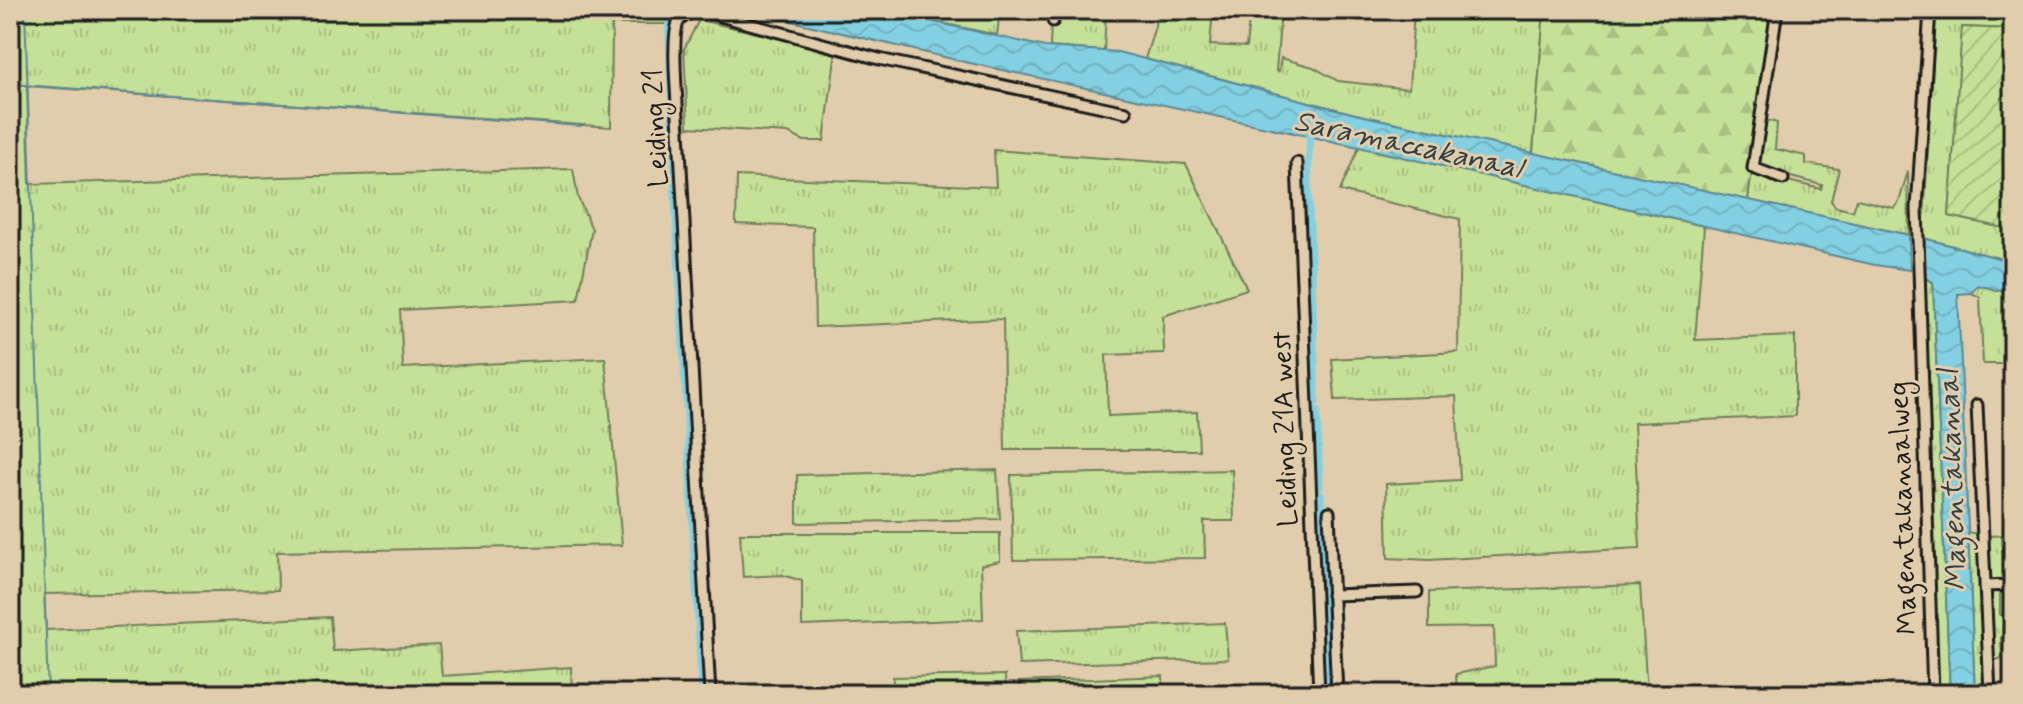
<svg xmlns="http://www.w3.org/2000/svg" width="2023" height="704" font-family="Mynerve,sans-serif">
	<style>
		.grass { fill: url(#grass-tufts); stroke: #707e5a; stroke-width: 2 }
		.forest { fill: url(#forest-firs); stroke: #707e5a; stroke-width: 2 }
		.garden { fill: url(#garden-furrows); stroke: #707e5a; stroke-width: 2 }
		.water { fill: url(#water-waves); stroke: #5a8893; stroke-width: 2 }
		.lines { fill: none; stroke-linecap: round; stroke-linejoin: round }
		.stream { stroke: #5a8893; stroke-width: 2 }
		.canal { stroke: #83d0e2; stroke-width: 7 }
		.minor-casing { stroke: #1c1c1c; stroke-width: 15 }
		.minor { stroke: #e1cdab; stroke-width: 9 }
		.labels { text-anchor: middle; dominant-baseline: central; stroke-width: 6; stroke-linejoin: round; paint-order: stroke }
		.street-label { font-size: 28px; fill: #1c1c1c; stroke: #e1cdab }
		.water-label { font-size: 30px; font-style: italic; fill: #314044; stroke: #e1cdab }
	</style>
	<defs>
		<pattern id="grass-tufts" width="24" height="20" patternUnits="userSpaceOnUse" patternTransform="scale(2)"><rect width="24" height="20" fill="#c5e097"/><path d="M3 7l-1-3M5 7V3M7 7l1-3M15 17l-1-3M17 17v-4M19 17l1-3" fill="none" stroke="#a9c082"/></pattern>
		<pattern id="forest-firs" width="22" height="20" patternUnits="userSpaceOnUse" patternTransform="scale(2)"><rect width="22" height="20" fill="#c5e097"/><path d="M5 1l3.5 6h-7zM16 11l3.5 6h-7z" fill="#a9c082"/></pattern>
		<pattern id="garden-furrows" width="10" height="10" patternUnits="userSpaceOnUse" patternTransform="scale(2)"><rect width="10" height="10" fill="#c5e097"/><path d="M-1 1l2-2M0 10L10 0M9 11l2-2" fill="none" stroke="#a9c082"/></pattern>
		<pattern id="water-waves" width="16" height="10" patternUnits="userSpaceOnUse" patternTransform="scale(2)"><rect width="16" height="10" fill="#83d0e2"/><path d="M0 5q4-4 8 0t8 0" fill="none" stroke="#71b2c1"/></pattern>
	</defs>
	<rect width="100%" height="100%" fill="#e1cdab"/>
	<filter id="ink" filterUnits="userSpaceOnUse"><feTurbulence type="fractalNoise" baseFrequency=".0125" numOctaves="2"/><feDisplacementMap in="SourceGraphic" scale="16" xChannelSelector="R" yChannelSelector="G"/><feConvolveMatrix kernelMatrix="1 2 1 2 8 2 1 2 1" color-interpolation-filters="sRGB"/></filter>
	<g filter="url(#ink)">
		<path class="grass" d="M10 10H668L669 24H612L611 127 27 86 30 184 573 169 578 198 592 229 578 300 400 310 403 368 605 358 622 545 277 552 278 590 44 594 46 630 330 617 333 651 439 645 442 676 571 667 572 694H10Z
			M882 10H1000L997 35Z
			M1056 10H1106L1104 51 1050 47 1051 23Z
			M1156 10H1213L1210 45 1246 47 1250 10H1281L1276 71H1279L1281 58 1313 67 1338 81 1409 89 1414 10H1544L1533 153 1355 114 1145 59 1155 26Z
			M1936 10H2013V29L1963 27 1949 216 2013 230V262L1923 238Z
			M699 20 836 51 824 141H804L788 133 688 127 684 49Z
			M1763 119 1777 123 1775 149 1806 156V164L1839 169 1831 201 1836 207 1853 211 1857 199 1894 208 1899 202 1908 171 1909 235 1748 200 1751 172 1821 189 1822 185 1756 168Z
			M1359 147 1704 226 1695 340 1795 336V416L1634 423 1640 548 1429 560 1388 558 1386 484 1460 480 1456 396 1335 400 1332 359 1458 352 1460 219 1340 191Z
			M994 150 1186 164 1247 289 1163 316 1164 353 1106 355 1108 416 1197 412 1199 450H1005L1003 319 815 327 813 227 736 224 737 176 996 187Z
			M1923 277 1933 282 1950 694H1938Z
			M1978 285 2013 294V364H1983L1980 297 1971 293Z
			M997 470 1000 519 797 523V475Z
			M1232 470 1234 521H1204L1205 558 1013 560 1011 475Z
			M740 533H1000V561L981 565 983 619 802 626V581L783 575 743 577Z
			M1968 533H1980L1987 694H1975Z
			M2013 535V583H1988L1985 536Z
			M1640 585 1647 694H1457L1456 674 1495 666 1494 627 1429 628V592Z
			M1995 588H2012V592L2000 593V615H2013V638H2001L2002 658 1992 661 1989 594Z
			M1225 623 1228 659 1019 665 1016 631Z
			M1005 675 1006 694H893V677Z
			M1163 676V694H1020L1019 682Z"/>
		<path class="forest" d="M1544 10H1774L1748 200 1533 153Z"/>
		<path class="garden" d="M1962 27 2013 29V230L1949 216Z"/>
		<path class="water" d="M745 10H882L1045 47 1118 52 1355 114 1909 235 1910 270 1875 265 1359 147 965 62Z
			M1923 238 2013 262V294L1978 285 1971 293 1958 294 1975 694H1950L1933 282 1923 277Z"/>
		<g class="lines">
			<path class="stream" d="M25 10 48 694
				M10 84 581 126"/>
			<path class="canal" d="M668 10 675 198 702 694
				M1310 131 1308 182 1314 332
				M1314 337 1316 402
				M1317 410 1320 487
				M1321 494 1329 694"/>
			<defs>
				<path id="minor" d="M1777 10 1753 168 1783 179
					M1930 10 1917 208 1933 694
					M1053 21 1054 10
					M1297 163 1319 694
					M1977 405 1990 694
					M1329 512 1337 694
					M1985 586 2013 585
					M1332 595 1417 592
					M710 694 679 131C678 112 670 34 679 21 686 12 699 11 709 13L879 59 1126 112"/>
			</defs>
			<use href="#minor" class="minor-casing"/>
			<use href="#minor" class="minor"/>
		</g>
	</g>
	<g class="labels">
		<g class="street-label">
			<text transform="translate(657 128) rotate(-93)">Leiding 21</text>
			<text transform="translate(1286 429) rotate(-92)">Leiding 21A west</text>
			<text transform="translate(1904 508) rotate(-92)">Magentakanaalweg</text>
		</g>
		<g class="water-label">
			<text transform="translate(1408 145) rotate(12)">Saramaccakanaal</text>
			<text transform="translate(1953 480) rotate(-92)">Magentakanaal</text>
		</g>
	</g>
	<rect width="2023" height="704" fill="none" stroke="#e1cdab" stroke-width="40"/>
	<rect x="20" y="20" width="1983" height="664" fill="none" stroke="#1c1c1c" stroke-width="3" filter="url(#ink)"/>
</svg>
